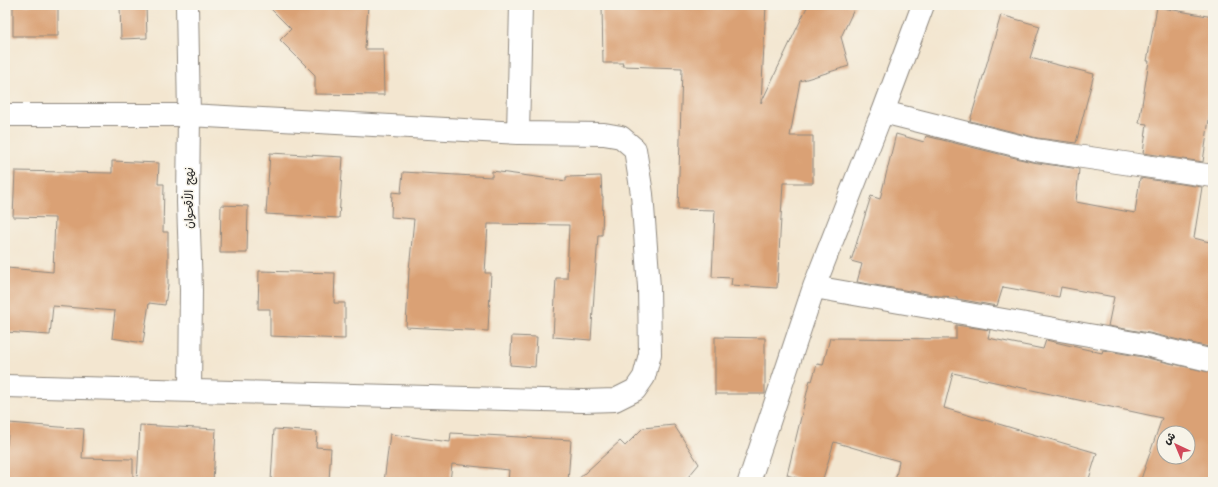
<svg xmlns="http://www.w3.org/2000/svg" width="1218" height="487" font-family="Kalam,'Playpen Sans Arabic',sans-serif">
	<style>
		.building { fill: #daa175; fill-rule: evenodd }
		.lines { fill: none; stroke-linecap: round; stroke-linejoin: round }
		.minor-casing { stroke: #8f887e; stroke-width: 24 }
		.minor { stroke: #fff; stroke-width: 22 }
		.labels { text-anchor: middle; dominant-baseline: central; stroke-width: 3; stroke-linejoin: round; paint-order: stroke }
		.street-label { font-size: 12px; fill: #2b2b2b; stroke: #f7f3e8 }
	</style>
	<rect width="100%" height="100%" fill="#f7f3e8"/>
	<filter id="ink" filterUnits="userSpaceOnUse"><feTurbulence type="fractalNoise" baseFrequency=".025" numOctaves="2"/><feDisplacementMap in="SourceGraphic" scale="8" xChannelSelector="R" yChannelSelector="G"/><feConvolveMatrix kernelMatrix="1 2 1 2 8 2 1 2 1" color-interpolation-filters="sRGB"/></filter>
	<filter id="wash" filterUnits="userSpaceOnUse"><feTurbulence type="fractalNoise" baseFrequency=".012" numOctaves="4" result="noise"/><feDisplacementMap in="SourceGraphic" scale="16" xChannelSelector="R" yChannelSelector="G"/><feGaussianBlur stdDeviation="0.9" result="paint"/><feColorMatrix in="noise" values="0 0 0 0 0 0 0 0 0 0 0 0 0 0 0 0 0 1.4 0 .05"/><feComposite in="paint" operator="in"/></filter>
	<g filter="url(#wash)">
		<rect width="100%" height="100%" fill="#f3e6d0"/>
		<g id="blocks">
			<path class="building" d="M13 5H58V36H13Z
				M120 5H146L147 38 121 39Z
				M267 5H368L365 49H383L384 95 315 94V75L280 40 291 29Z
				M602 5H766L761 103 808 5H856L841 37 849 66 800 81 790 136H813V183H783L777 288 731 285 732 278 712 277 715 210 678 209 682 68 622 66 623 63H603Z
				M1157 7 1213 17V112H1210L1203 162 1143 153 1147 124 1139 123 1149 61H1147Z
				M1001 15 1040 26 1030 58 1094 74 1076 143 1037 138 970 121Z
				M896 134 924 142 926 136 1032 162 1079 169 1076 202 1135 213 1140 178 1202 187 1194 238 1213 243V348L1149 333 1108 326 1114 297 1061 287 1059 297 1003 287 997 306 957 299V297L939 296 857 282 862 264 851 261 871 196 880 199Z
				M270 153 343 157 339 218 266 214Z
				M112 161 159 163 158 184H164L163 232H168V285L165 305 149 303 143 343 112 338 115 311 53 306 50 335 5 332V289L7 268 53 272 55 218 13 217 15 171 112 173Z
				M492 171 566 181V177L601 176 602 196H603L602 235H598L591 340 553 337 556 278H567L569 225 488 224 485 273H491L488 331 406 327 409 270 414 219 391 217 392 192 401 193 403 172 492 177Z
				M221 205 248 206 247 253H220Z
				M259 271 335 273 334 303H345V339L270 336V309H258Z
				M956 325 990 330 988 338 1043 349 1046 340 1102 353 1103 350 1143 357 1213 373V482H1140L1162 418 953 373 944 408 1097 453 1088 482H895L899 461 834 442 822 482H810L787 475 810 380 812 381 817 364 823 365 830 338 956 339ZM1164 433H1188V457H1164Z
				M512 336 537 337 535 367 510 365Z
				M715 337 765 338V394H715Z
				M9 423 84 429 82 458 133 459V482H5V445H7Z
				M140 425 216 429 213 482H137Z
				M674 425 699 464 684 482H575L620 441 625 446 643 428Z
				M274 429 317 432 316 447 331 448 329 481 317 480V482H291L271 481Z
				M451 433 571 440 568 482H508L509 470 452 464 450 482H384L390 434 450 442Z"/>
		</g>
	</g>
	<g filter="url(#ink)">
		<use href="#blocks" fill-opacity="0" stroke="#8f887e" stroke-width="1"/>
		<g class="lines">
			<defs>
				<path id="minor" d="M187 5 189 115 188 202 191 290 190 390
					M883 112 1035 150 1213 176
					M5 115H189L518 133 604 134 621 137 635 149 642 194 649 287 650 354 644 377 635 390 615 400 583 401 5 386
					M518 133 521 5
					M814 287 1146 345 1213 361
					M749 482 814 287 878 123 883 112 923 5"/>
			</defs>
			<use href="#minor" class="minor-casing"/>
			<use href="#minor" class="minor"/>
		</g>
	</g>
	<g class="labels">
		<g class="street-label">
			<text transform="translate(189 198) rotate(-90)">نهج الأقحوان</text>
		</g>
	</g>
	<rect width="1218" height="487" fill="none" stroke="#f7f3e8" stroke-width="20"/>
	<g transform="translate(1176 445) rotate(316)"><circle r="19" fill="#f7f3e8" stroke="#a5a39c"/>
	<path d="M0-3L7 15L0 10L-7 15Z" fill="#d1495b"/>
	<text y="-6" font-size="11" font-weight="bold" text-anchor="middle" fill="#2b2b2b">ش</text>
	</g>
</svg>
